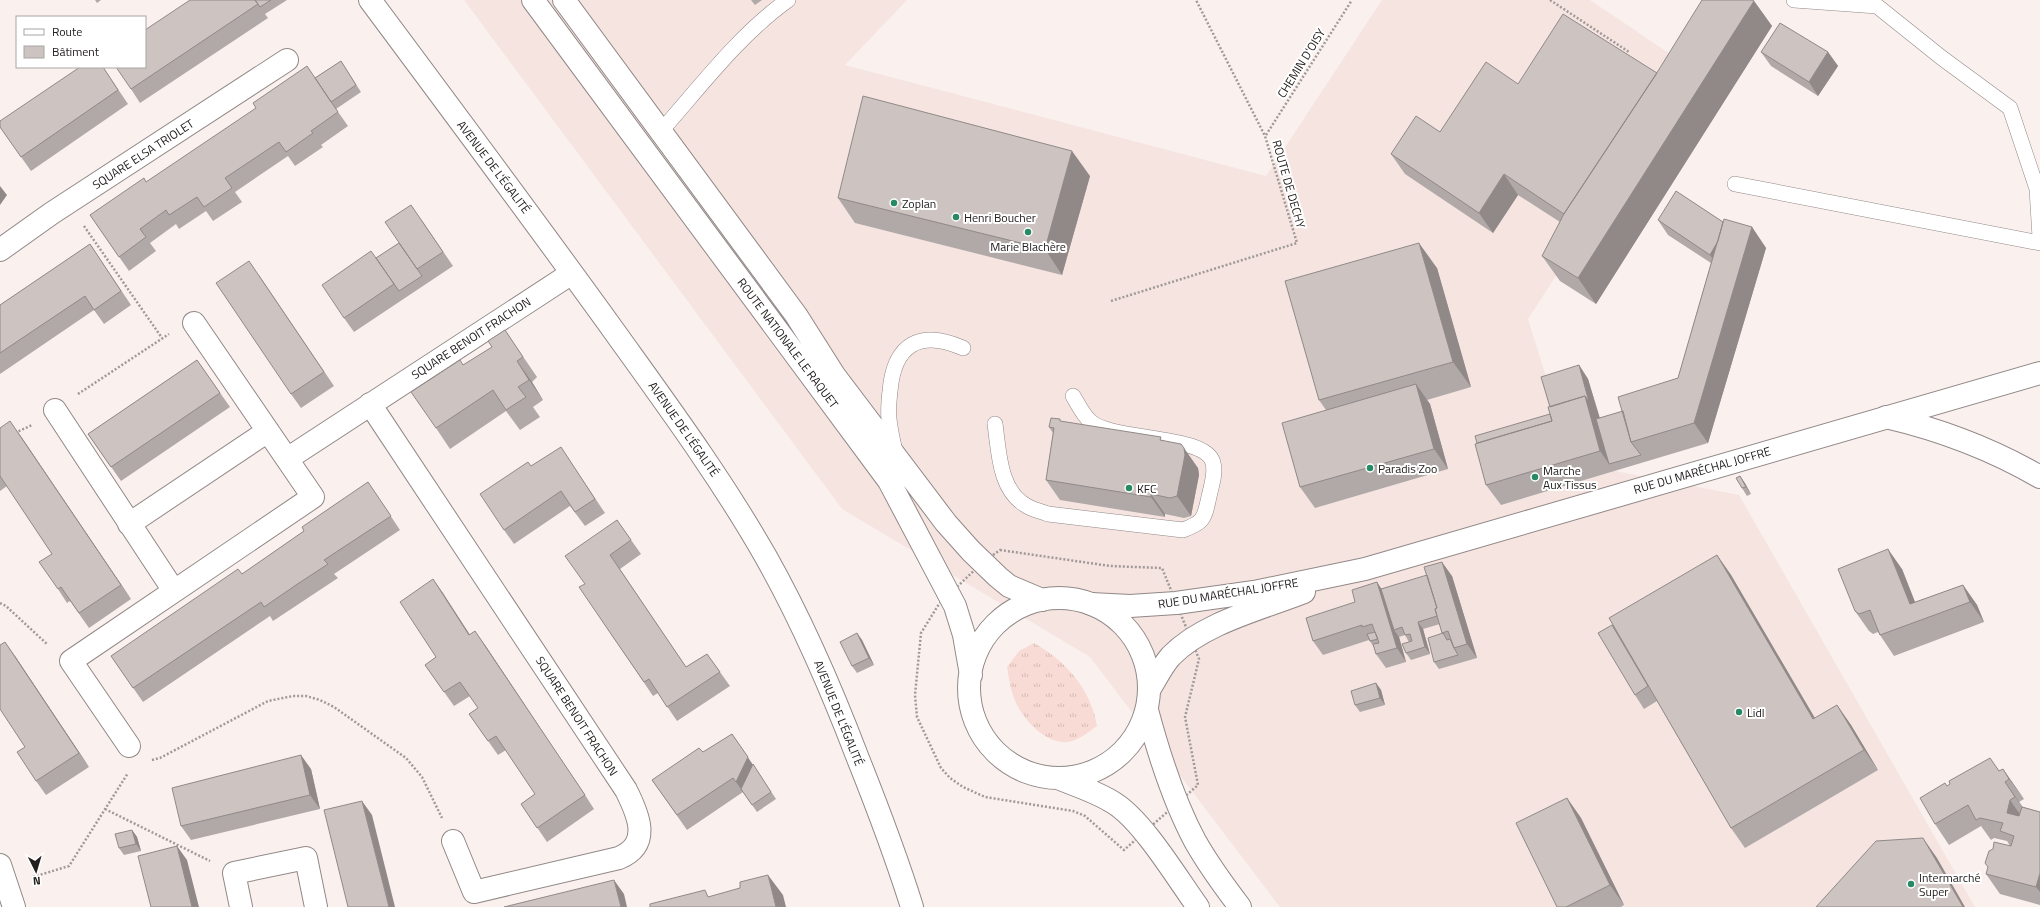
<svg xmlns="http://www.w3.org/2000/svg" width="2040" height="907" font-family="'Titillium Web',sans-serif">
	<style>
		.built { fill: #f6e4e0 }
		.grass { fill: url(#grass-tufts) }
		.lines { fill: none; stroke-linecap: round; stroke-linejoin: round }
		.service-casing { stroke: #918887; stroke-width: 16 }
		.minor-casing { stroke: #918887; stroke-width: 24 }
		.tertiary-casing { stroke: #918887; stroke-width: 24 }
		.secondary-casing { stroke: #918887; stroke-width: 24 }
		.path { stroke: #9f9997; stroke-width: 2.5; stroke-dasharray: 2 2; stroke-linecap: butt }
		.service { stroke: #fff; stroke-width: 15 }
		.minor { stroke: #fff; stroke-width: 22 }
		.tertiary { stroke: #fff; stroke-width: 22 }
		.secondary { stroke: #fff; stroke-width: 22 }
		.wall { fill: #b0a9a7 }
		.shaded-wall { fill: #908988 }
		.building { fill: #cdc4c2; stroke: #908988 }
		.poi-dot { fill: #288a64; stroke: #fff; stroke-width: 1.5 }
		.labels { text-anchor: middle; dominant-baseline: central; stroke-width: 4; stroke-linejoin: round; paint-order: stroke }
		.street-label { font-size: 12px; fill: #23201f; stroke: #fff }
		.poi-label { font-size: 12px; fill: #23201f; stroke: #fff; text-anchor: start }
	</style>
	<defs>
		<pattern id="grass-tufts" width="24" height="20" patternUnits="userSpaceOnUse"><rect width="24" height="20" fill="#f9dbd5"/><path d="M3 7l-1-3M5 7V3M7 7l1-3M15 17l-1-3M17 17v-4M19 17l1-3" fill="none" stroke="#d5bcb6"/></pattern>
	</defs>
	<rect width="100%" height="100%" fill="#faf1ef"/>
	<path class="built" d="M464 0H907L845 65 1266 176 1382 0H1590L1691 68 1528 319 1562 428 1599 416 1615 471 1739 495 1975 907H1280L1090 657 842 509Z"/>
	<path class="grass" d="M1034 643C1066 661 1091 689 1097 726 1087 733 1075 744 1061 742 1042 739 1024 720 1016 703 1011 692 1009 679 1007 667L1019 651Z"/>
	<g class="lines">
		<defs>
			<path id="service" d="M1794 0 1877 6 1942 58 2010 108 2037 189 2040 237
				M661 131C701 86 739 35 788 0
				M1735 184 2040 243
				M995 424C999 452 999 491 1027 506 1033 510 1041 511 1048 514L1183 530C1205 522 1204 518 1209 497 1211 486 1216 474 1213 463 1207 434 1109 441 1090 421 1083 415 1078 404 1073 396
				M895 452C893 441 890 430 889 419 888 410 889 400 890 391 894 344 920 329 963 348"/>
			<path id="minor" d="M370 0C452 110 534 220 614 331 667 405 721 478 766 557 802 621 831 688 857 756 877 806 896 856 912 907
				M0 250 52 213 287 60
				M370 404 626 790C638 814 652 844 619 858L474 892 453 841
				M55 410 174 591
				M1886 417C1942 430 1990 448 2040 477
				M287 459 572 273
				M129 524 268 431
				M129 746 71 661 313 497 194 323
				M0 865 14 907
				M241 907 234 873 306 858 316 907"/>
			<path id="tertiary" d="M1091 604 1130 606 1176 603 1254 592 1365 569 2040 373
				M1149 690C1156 679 1162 666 1171 656 1203 623 1261 609 1304 592"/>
			<path id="secondary" d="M533 0 889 481 955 606 964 635 971 675
				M564 0 796 315 834 375 946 523 971 551 998 577 1009 586 1042 600
				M969 688a90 90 0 1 1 180 0a90 90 0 1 1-180 0Z
				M1147 710C1159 755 1173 800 1195 841 1208 864 1224 886 1240 907
				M1058 778C1077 786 1097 792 1114 803 1143 821 1177 878 1198 907"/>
		</defs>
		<use href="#service" class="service-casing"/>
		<use href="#minor" class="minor-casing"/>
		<use href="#tertiary" class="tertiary-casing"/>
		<use href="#secondary" class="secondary-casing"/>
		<path class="path" d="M1550 0 1629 52
			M1266 135 1352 0
			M84 226 162 338
			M1111 301 1297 243 1265 136 1196 0
			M78 394 169 334
			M15 433 32 425
			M1000 550 1110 566 1162 568 1199 659 1185 717 1198 785 1124 850 1085 816 1073 811 985 797 963 787 950 778 941 768 917 717 915 695 921 633 939 604 982 563Z
			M0 603 6 606 48 645
			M152 760 160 758 268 701 293 696H306L320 700 334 707 406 758 422 777 442 818
			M105 809 210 861
			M33 877 69 866 128 773"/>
		<use href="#service" class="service"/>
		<use href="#minor" class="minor"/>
		<use href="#tertiary" class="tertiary"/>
		<use href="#secondary" class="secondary"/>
	</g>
	<path class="wall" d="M95 0H101L97 3Z
		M190 0H287L265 14 268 18 140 103 131 89Z
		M751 0H762L755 5Z
		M1754 1 1772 26 1596 304 1560 281 1542 256 1560 222 1518 195 1493 233 1405 174 1391 154 1440 132 1518 84 1657 73Z
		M1761 52H1828L1838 66 1818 96 1771 66Z
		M341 61 361 92 336 109 348 126 321 145 323 147 295 166 288 156 235 192 242 202 213 221 206 211 179 229 176 224 150 243 156 251 129 271 90 215 146 182 315 78Z
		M80 67H103L128 104 31 171 0 127Z
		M1090 176 1062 275 855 223 838 198Z
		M421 219 453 266 354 332 344 318 376 258 399 243Z
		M1658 220 1723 222 1752 227 1766 248 1708 443 1501 505 1486 485 1550 414V407L1579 365 1588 379 1600 418 1623 411 1678 378 1711 263 1668 235Z
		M90 244 131 305 104 324 94 310 0 374V305Z
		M1437 268 1471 387 1427 400 1430 404 1448 469 1315 508 1300 487 1326 410 1319 400Z
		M259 275 334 386 301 408 291 394Z
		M505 330 537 377 532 382 543 400 533 407 540 417 520 430 506 411 450 449 436 428 463 365 492 347Z
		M197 360 230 407 121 481 88 434Z
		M1061 421 1163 440 1198 468 1199 475 1191 516 1184 518 1165 514V517L1060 500 1046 480 1053 433 1049 427Z
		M0 428 20 435 131 599 89 628 70 601 67 603 58 589 52 554 7 486 0 491Z
		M570 461 605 513 585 526 570 506 514 544 504 530 531 466Z
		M1740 476 1751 494 1747 496 1742 488Z
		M368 482 400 530 334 574 338 578 273 621 270 616 143 702 111 656 242 574 304 531Z
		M617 520 641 554 620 569 686 667 707 654 730 686 677 721 658 693 653 696 611 634 585 584Z
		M1717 555 1731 575 1815 718 1837 705 1851 725 1878 770 1745 848 1731 828 1657 701 1644 709 1635 695 1612 625Z
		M1902 569 1915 602 1963 585 1977 605 1984 622 1894 656 1878 632 1873 634 1869 631 1855 611Z
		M1452 576 1477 658 1439 669 1434 662 1443 633 1440 624 1423 629 1430 654 1411 660 1406 653 1409 642 1405 635 1399 637 1406 662 1386 668 1376 654 1374 647 1369 640 1323 655 1313 641 1377 582 1381 589Z
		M433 579 470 635 485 645 594 809 547 842 521 804 535 794 506 750 498 755 469 714 478 708 470 696 454 706 425 665 436 657Z
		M857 633 862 640 874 665 857 673 852 666Z
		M15 656 89 767 46 795 36 781 25 747Z
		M1376 683 1381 690 1385 705 1360 712 1355 705Z
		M732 734 776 799 757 812 743 792 687 830 652 780 703 752Z
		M1990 758 1999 771 2003 769 2024 799 2019 802 2023 807 2040 812V905L2000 894 1986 874 2010 846 2007 841 1994 838 1991 840 1981 826 1949 845 1935 824Z
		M311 769 320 809 191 840 181 826Z
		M1567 798 1581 818 1624 905 1621 907H1557Z
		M132 830 137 837 141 851 124 855 119 848Z"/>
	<path class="shaded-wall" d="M1754 1 1772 26 1596 304 1578 278Z
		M1828 52 1838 66 1818 96 1809 82Z
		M1072 151 1090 176 1062 275 1045 249Z
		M1504 174 1518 195 1493 233 1479 213Z
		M0 186 7 195 0 205Z
		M1727 224 1720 269 1710 255Z
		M1752 227 1766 248 1708 443 1694 423Z
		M1419 243 1437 268 1471 387 1453 362Z
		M517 361 532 382 543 400 529 380Z
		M1579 365 1588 379 1599 416 1589 402Z
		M1416 384 1430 404 1448 469 1434 449Z
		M1585 396 1599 416 1612 463 1609 464 1600 451Z
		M10 421 20 435 131 599 121 585Z
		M1184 448 1198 468 1199 475 1191 516 1177 496Z
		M1740 476 1745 483 1751 494 1746 487Z
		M1151 494 1165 514V517L1151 497Z
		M1888 549 1902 569 1922 620 1910 604Z
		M1717 555 1731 575 1827 739 1813 719Z
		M1442 562 1452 576 1477 658 1467 644Z
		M433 579 443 593 479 649 469 635Z
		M1377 582 1386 596 1394 630 1399 637 1406 662 1397 648Z
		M1963 585 1977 605 1984 622 1970 602Z
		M1418 622 1423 629 1430 654 1425 647Z
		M475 631 485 645 594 809 585 795Z
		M857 633 862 640 874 665 869 658Z
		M5 642 15 656 89 767 79 753Z
		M1376 683 1381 690 1385 705 1380 698Z
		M1837 705 1851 725 1878 770 1864 750Z
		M732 734 776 799 758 772 746 796 736 782Z
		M301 755 311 769 320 809 310 795Z
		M2003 769 2024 799 2009 779Z
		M2005 782 2019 802 2029 817 2015 797Z
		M1567 798 1581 818 1624 905 1610 885Z
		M2010 800 2024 820 2007 813Z
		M362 801 372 815 395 907H389Z
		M132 830 137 837 141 851 136 844Z
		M1923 838 1937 858 1965 907H1963Z
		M177 846 187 860 199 907H192Z
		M2040 873V892L2036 887Z
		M768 875 783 895 786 907H776Z
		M614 880 624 894 627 907H621Z"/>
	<path class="building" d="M190 0H255L258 4 131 89 116 67H145V30Z
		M255 0H271L260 7Z
		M1702 0H1752L1754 1 1578 278 1542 256 1565 212 1658 71Z
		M1563 14 1657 73 1564 214 1504 174 1479 213 1391 154 1416 116 1440 132 1486 62 1518 84Z
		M1780 23 1828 52 1809 82 1761 52Z
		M341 61 356 85 331 102 315 78Z
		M307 66 338 112 311 131 313 133 286 152 279 142 225 178 232 188 204 207 197 197 169 215 166 210 140 229 146 237 119 257 90 215 144 178 146 182 256 108 253 103Z
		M80 67H103L118 90 21 157 0 127V121Z
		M863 96 1072 151 1045 249 838 198Z
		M1676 191 1723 222 1718 241 1710 255 1658 220Z
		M411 205 443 252 417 269 385 222Z
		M1724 219 1752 227 1694 423 1631 442 1618 397 1678 378Z
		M399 243 422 276 399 291 376 258Z
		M1419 243 1453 362 1319 400 1285 281Z
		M90 244 121 291 94 310 85 296 0 353V305Z
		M371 251 394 284 344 318 322 285Z
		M249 261 324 372 291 394 216 283Z
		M505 330 523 357 517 361 529 380 518 387 526 397 506 410 493 390 436 428 411 392 460 360 463 365 492 347 488 341Z
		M197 360 220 393 111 467 88 434Z
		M1579 365 1589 402 1585 396 1550 407 1541 377Z
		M1416 384 1434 449 1300 487 1282 423Z
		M1585 396 1600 451 1486 485 1475 444 1552 421 1548 407Z
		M1623 411 1631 442 1641 455 1609 464 1596 419Z
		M1550 414 1552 421 1477 443 1475 436Z
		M1051 418 1060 419V421L1161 437 1160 440 1181 444 1184 448 1185 455 1177 496 1170 498 1151 494V497L1046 480 1054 428 1049 427Z
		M10 421 121 585 79 613 61 587 58 589 39 562 52 554 0 476V428Z
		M561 447 595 499 575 512 561 491 504 530 480 494 528 462 531 466Z
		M1740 476 1746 487 1742 488 1736 478Z
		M368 482 391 516 324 560 328 564 296 585 264 607 261 602 133 688 111 656 238 569 242 574 304 531 302 527Z
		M617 520 631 540 610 555 686 667 707 654 720 672 667 707 649 679 644 682 611 634 579 587 585 584 565 556Z
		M1888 549 1910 604 1963 585 1970 602 1880 635 1870 610 1859 614 1855 611 1838 569Z
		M1717 555 1813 719 1837 705 1864 750 1731 828 1609 618Z
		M1442 562 1467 644 1454 648 1448 631 1442 633 1435 609 1437 608 1424 567Z
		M1427 575 1437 608 1435 609 1437 616 1418 622 1425 647 1406 653 1402 644 1412 641 1410 634 1405 635 1402 627 1394 630 1381 589Z
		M433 579 469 635 475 631 585 795 537 828 521 804 535 794 496 736 488 741 469 714 478 708 460 682 444 692 425 665 436 657 400 602Z
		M1377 582 1397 648 1376 654 1373 644 1379 643 1372 624 1362 627V625L1313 641 1306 618 1355 602 1352 590Z
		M1612 625 1648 686 1635 695 1598 633Z
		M1375 632 1378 639 1370 641 1367 634Z
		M857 633 869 658 852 666 840 642Z
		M1443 633 1447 640 1450 639 1454 648 1458 655 1434 662 1428 638Z
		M5 642 79 753 36 781 17 752 25 747 0 709V645Z
		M1376 683 1380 698 1355 705 1351 691Z
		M732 734 748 757 736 782 733 778 677 815 652 780 699 748 703 752Z
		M301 755 310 795 181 826 172 788Z
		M1990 758 1999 771 2003 769 2009 779 2005 782 2015 797 2010 800 2007 813 2019 816 2022 807 2040 812V873L2036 887 1986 874 1988 867 1985 863 1989 851 1993 849 1994 842 2011 846 2014 836 2000 831 2003 823 1980 818 1976 820 1968 805 1935 824 1920 798 1945 783 1947 786 1950 784 1949 781Z
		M753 764 771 792 752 805 741 789Z
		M1567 798 1610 885 1566 907H1557L1516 823Z
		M362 801 389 907H348L324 810Z
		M132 830 136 844 119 848 115 834Z
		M1923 838 1963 907H1816L1876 841Z
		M177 846 192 907H151L138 856Z
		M768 875 776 907H650V904L705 890 708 897 740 888V882Z
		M614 880 621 907H504Z"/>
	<g class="poi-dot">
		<circle cx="894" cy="203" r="4"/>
		<circle cx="956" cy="217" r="4"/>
		<circle cx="1028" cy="232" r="4"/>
		<circle cx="1370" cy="468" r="4"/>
		<circle cx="1535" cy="477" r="4"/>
		<circle cx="1129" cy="488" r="4"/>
		<circle cx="1739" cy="712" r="4"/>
		<circle cx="1911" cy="884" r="4"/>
	</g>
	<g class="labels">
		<g class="street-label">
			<text transform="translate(1301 63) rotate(-58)">CHEMIN D'OISY</text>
			<text transform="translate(143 154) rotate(-33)">SQUARE ELSA TRIOLET</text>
			<text transform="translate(494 167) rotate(53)">AVENUE DE L'ÉGALITÉ</text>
			<text transform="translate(1289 184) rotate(74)">ROUTE DE DECHY</text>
			<text transform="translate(471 338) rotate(-33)">SQUARE BENOIT FRACHON</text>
			<text transform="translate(788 343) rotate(53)">ROUTE NATIONALE LE RAQUET</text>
			<text transform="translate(684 429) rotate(55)">AVENUE DE L'ÉGALITÉ</text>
			<text transform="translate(1702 470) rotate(-16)">RUE DU MARÉCHAL JOFFRE</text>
			<text transform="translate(1228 593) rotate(-9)">RUE DU MARÉCHAL JOFFRE</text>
			<text transform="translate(839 713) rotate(68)">AVENUE DE L'ÉGALITÉ</text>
			<text transform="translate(577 716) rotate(57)">SQUARE BENOIT FRACHON</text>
		</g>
		<g class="poi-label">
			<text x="902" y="203">Zoplan</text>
			<text x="964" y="217">Henri Boucher</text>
			<text x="1028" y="246" text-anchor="middle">Marie Blachère</text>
			<text x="1378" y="468">Paradis Zoo</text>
			<text x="1543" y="470">Marche<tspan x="1543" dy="14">Aux Tissus</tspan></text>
			<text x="1137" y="488">KFC</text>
			<text x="1747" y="712">Lidl</text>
			<text x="1919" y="877">Intermarché<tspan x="1919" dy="14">Super</tspan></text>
		</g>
	</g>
	<rect x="16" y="16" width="130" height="52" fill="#ffffff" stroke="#a7a6a5"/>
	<rect x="24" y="29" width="20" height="6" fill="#ffffff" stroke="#a7a6a5"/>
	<text x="52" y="36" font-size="12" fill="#23201f">Route</text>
	<rect x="24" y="46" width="20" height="12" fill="#cdc4c2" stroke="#a7a6a5"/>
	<text x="52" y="56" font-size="12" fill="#23201f">Bâtiment</text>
	<g transform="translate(36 871) rotate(175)" stroke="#ffffff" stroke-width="3" paint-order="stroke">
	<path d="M0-3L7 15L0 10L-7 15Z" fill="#23201f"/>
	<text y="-6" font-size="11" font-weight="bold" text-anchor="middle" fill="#23201f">N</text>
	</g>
</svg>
